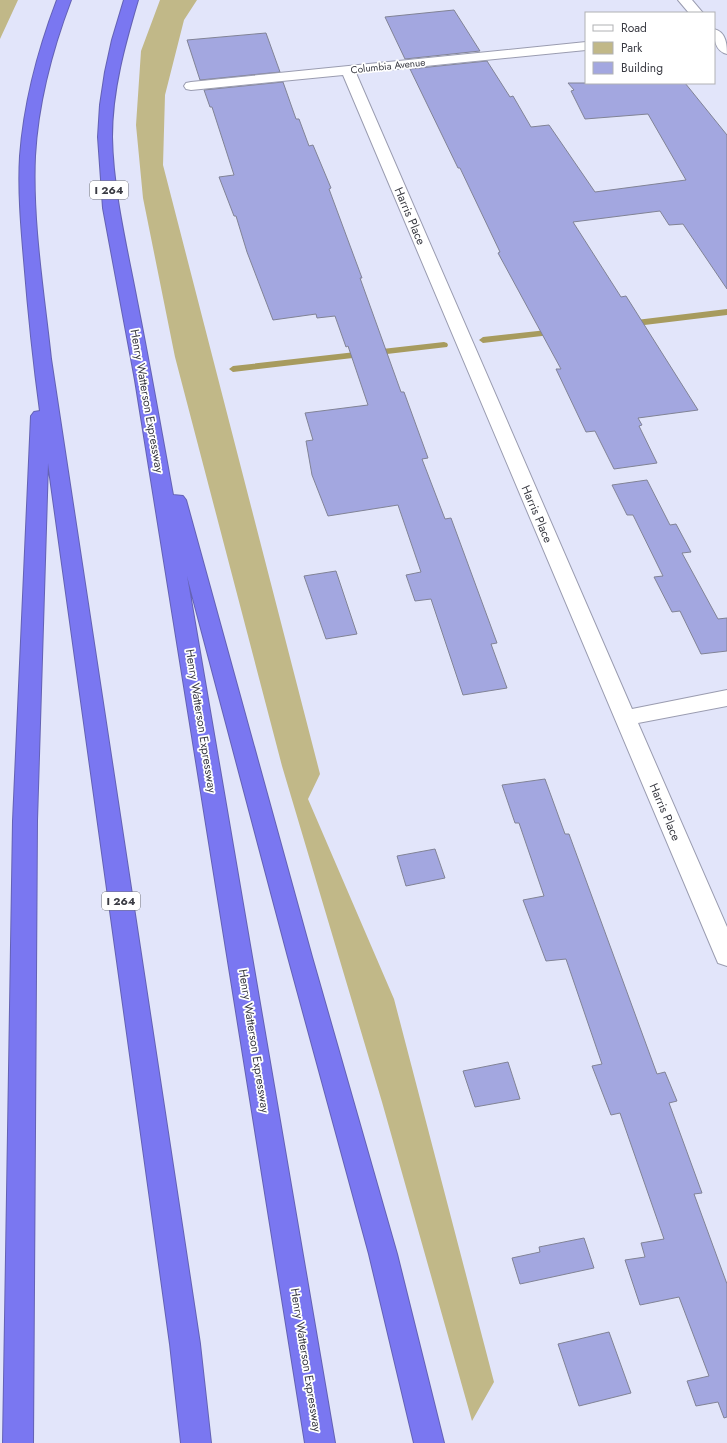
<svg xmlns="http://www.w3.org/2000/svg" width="727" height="1443" font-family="Jost,sans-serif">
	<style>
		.green { fill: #c1b888 }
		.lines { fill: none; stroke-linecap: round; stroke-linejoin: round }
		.stream { fill: #a79b5e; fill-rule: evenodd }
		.building { fill: #a3a7e0; stroke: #818396 }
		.minor-casing { stroke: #9a9cb0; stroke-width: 2 }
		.motorway-casing { stroke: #6462b4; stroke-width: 2 }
		.minor { fill: #fff; fill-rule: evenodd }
		.motorway { fill: #7a77f1; fill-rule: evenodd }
		.labels { text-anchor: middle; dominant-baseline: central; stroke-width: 3.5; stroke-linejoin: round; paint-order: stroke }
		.far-street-label { font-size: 10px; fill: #3a3b43; stroke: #fff }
		.shield { fill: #fff; stroke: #75767b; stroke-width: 1 }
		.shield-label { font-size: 11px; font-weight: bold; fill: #3a3b43 }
		.street-label { font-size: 12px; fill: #3a3b43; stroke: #fff }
	</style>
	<rect width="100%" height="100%" fill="#e2e5fa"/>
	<path class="green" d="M0 0H18L0 39Z
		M160 0H197L184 20 165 95 163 165 320 774 308 799 394 999 494 1382 472 1421 382 1102 282 766 175 357 143 198 136 125 141 51Z"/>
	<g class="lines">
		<path class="stream" d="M727 309V315L628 327 624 324 628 321Z
			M556 329 560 332 559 334 483 343 479 340 483 337Z
			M444 342 447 343 448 345 447 347 233 372 229 369 233 366Z"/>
	</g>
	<path class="building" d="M454 10 480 51 405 59 385 17Z
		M266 33 280 72 200 80 187 40Z
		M487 61 510 97 513 96 531 127 549 125 595 192 686 180 648 114 585 119 571 91 574 90 568 83H685L727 135V289L683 224 669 225 660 211 573 222 621 297 626 296 698 410 638 418 642 425 639 426 657 463 614 469 595 431 586 432 556 369H561L498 253 500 252 460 168H458L410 69Z
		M283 82 296 119H299L309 146 313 145 331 188 329 189 362 278H360L401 392H404L428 458 422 459 445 519 451 518 497 643 491 644 507 688 463 695 431 599 415 601 406 575 421 572 398 505 328 516 312 475 306 441 313 440 305 413 368 405 348 346 346 347 335 316 317 318 316 314 273 320 247 252 236 216H234L219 177 234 175 212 107H210L204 90Z
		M647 480 670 525 676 524 691 552 682 553 718 619 727 618V651L701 654 680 611 672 612 654 577 663 576 633 515H627L612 485Z
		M336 571 357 634 326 639 304 576Z
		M545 779 565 834H569L657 1074 665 1072 677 1101 669 1103 702 1193 694 1194 727 1284V1417L724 1418 718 1402 696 1406 687 1381 709 1376 679 1297 640 1305 625 1260 645 1257 641 1243 664 1239 620 1113 611 1115 592 1066 602 1064 566 959 546 961 523 900 544 896 519 823H515L502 785Z
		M435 849 445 878 406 886 397 856Z
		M508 1062 520 1099 475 1107 463 1071Z
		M584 1238 594 1268 520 1284 512 1258 540 1252 539 1247Z
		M609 1332 631 1393 579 1406 558 1344Z"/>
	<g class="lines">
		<defs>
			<path id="minor" d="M678 0H692L703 13H689Z
				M714 29C726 32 727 44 727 54 715 51 714 39 714 29Z
				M586 42V50L356 73 632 709 727 690V706L638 723 727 927V966L718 963 715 956 343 75 191 90 186 89 184 86 186 83 191 82Z"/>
			<path id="motorway" d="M57 0H71C52 50 38 103 35 156 32 221 44 294 51 359L200 1344 211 1443H181L170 1344 48 463 37 821 33 1443H3L13 821 31 416 34 412 40 411C33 360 28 310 24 260 21 225 18 190 20 156 24 102 38 50 57 0Z
				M124 0H138C125 44 112 90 112 137 113 191 127 248 137 301 150 366 161 430 173 495L183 496 186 500 312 957 397 1254 444 1443H414L369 1254 288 957 187 576 335 1443H305L135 380 103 208 98 137 100 105 105 72 112 40Z"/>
		</defs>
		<use href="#minor" class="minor-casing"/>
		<use href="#motorway" class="motorway-casing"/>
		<use href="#minor" class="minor"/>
		<use href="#motorway" class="motorway"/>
	</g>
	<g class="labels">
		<g class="far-street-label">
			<text transform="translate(388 66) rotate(-6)">Columbia Avenue</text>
		</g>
		<g class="shield">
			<rect x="90" y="181" width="38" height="18" rx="3"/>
			<rect x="102" y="892" width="38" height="18" rx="3"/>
		</g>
		<g class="shield-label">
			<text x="109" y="190">I 264</text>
			<text x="121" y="901">I 264</text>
		</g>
		<g class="street-label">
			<text transform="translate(410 216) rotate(67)">Harris Place</text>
			<text transform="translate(147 401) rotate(80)">Henry Watterson Expressway</text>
			<text transform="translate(537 514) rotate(67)">Harris Place</text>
			<text transform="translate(201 721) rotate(81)">Henry Watterson Expressway</text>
			<text transform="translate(665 812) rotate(67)">Harris Place</text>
			<text transform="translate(254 1041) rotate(81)">Henry Watterson Expressway</text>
			<text transform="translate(306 1360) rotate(81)">Henry Watterson Expressway</text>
		</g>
	</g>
	<rect x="585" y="12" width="130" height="72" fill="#ffffff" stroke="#b0b1b4"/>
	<rect x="593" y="25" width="20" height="6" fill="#ffffff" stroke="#b0b1b4"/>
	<text x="621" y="32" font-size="12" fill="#3a3b43">Road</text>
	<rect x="593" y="42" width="20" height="12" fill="#c1b888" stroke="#b0b1b4"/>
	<text x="621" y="52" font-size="12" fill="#3a3b43">Park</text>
	<rect x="593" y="62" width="20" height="12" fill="#a3a7e0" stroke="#b0b1b4"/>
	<text x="621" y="72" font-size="12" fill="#3a3b43">Building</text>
</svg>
